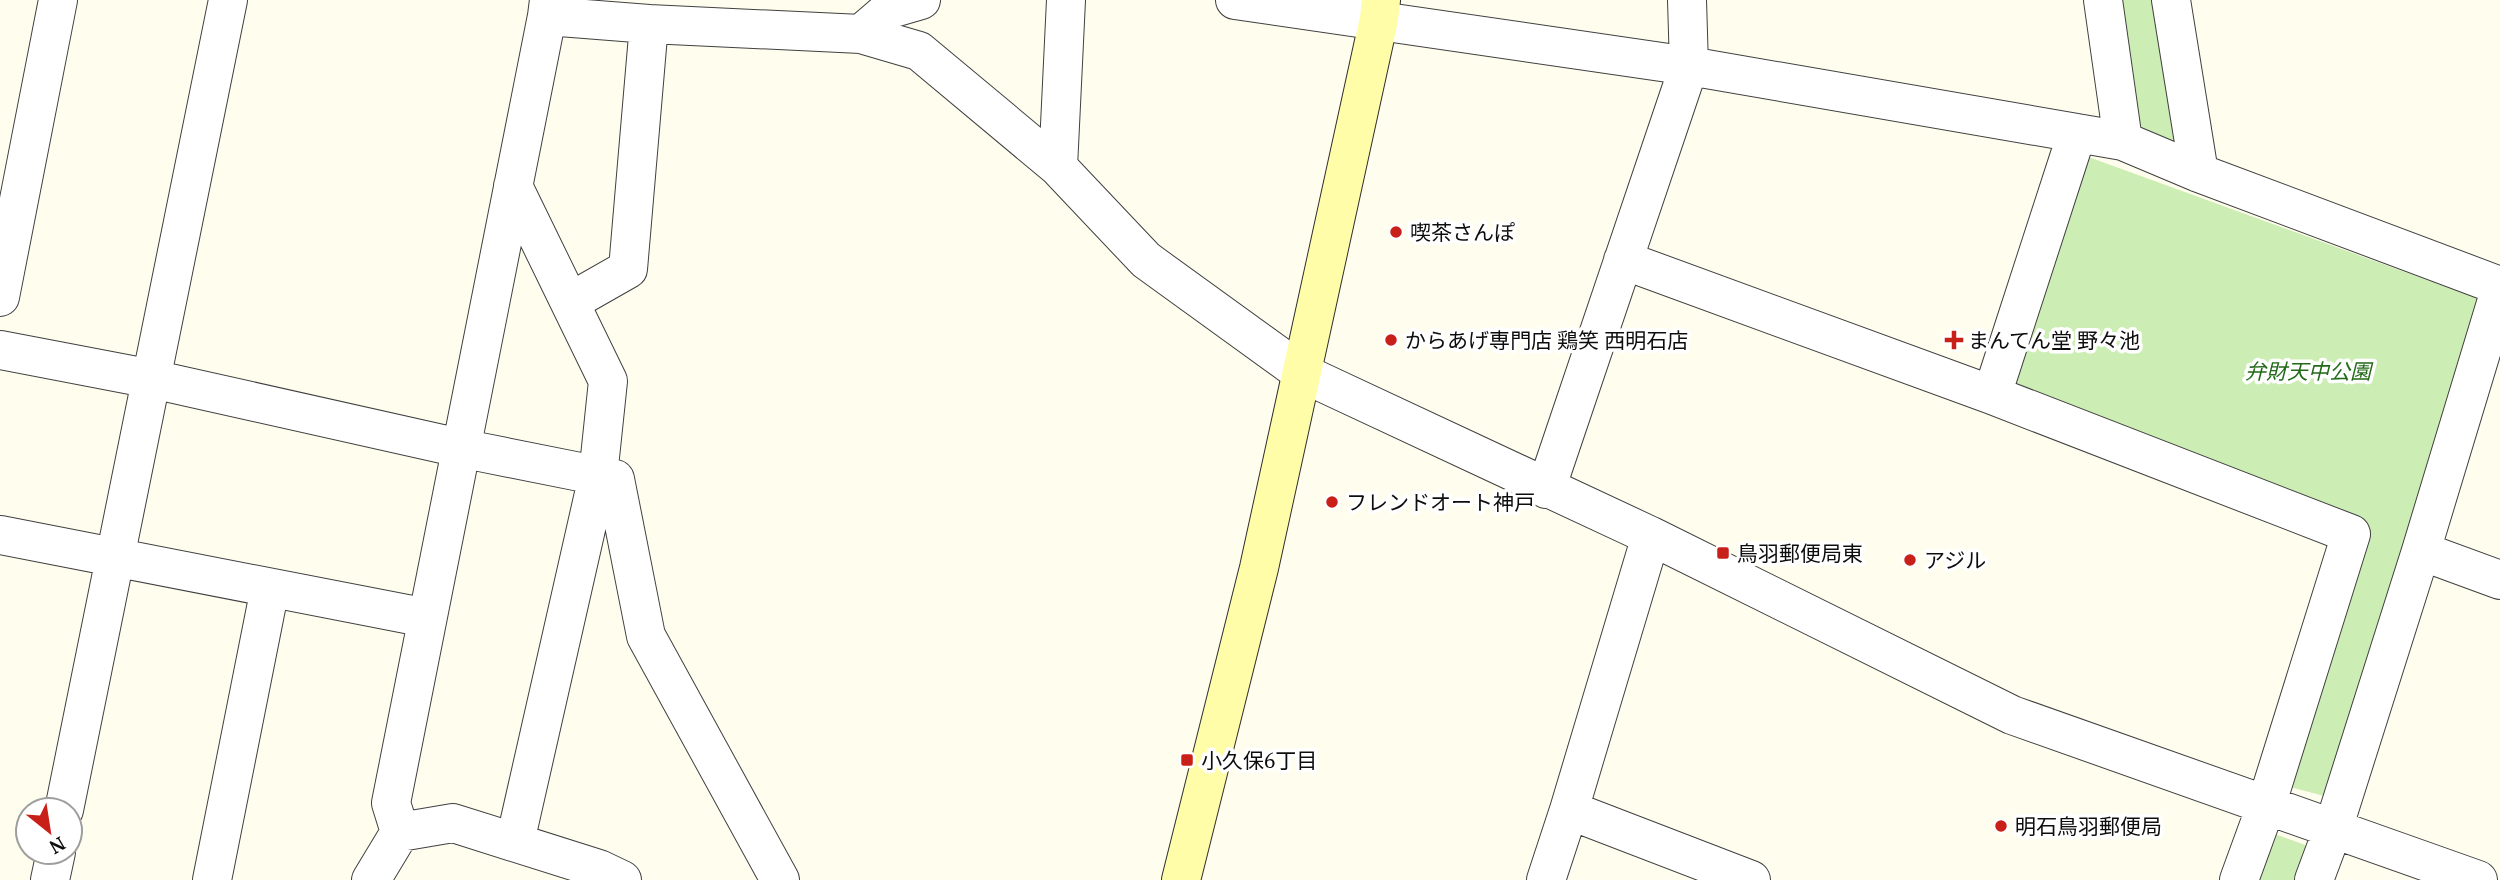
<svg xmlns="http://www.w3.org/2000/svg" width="2500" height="880" font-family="'PT Serif','Noto Sans JP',serif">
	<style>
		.green { fill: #ccedb3 }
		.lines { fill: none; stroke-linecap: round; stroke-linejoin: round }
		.street-casing { stroke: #404040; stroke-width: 40 }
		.secondary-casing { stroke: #2f2f2f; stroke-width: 40 }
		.street { stroke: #fff; stroke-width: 38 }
		.secondary { stroke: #fffda8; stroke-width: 38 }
		.poi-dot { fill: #c91f19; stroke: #fff; stroke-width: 2.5 }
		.labels { text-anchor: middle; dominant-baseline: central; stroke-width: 7; stroke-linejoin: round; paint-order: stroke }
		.poi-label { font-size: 21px; fill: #0d0d0d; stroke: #fff; text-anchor: start }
		.park-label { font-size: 21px; font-style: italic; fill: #226a18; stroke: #fff }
	</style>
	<rect width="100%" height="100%" fill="#fffded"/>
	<path class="green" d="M2119 0H2160L2183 149 2139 129Z
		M2083 155 2479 299 2328 797 2290 787 2369 529 2007 390Z
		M2269 832 2308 846 2296 880H2251Z"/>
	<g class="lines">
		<defs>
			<path id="street" d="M549 0 547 16 649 24 861 34 919 51 1058 167 1146 260 1302 373 1651 536 2012 715 2478 880
				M1235 0 1689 66 2123 141 2199 173 2500 286
				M2103 0 2123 141
				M2171 0 2199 173
				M861 34 890 9 921 0
				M1058 167 1066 0
				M513 186 608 381 598 476 515 842
				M1623 260 1992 395 2351 534 2266 806 2239 880
				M0 297 58 0
				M570 302 628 269 649 24
				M0 350 152 379 460 448 615 479 646 636 780 880
				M1992 395 2077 133
				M1546 489 1689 66 1687 0
				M0 535 427 618
				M2421 551 2500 580
				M64 810 228 0
				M1569 810 1751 880
				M400 832 391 803 547 16
				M50 880 56 852
				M212 880 270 588
				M371 880 400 832 453 823 599 869 622 880
				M1546 880 1569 810 1651 536
				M2314 880 2333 829 2421 551 2500 290"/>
			<path id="secondary" d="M1181 880 1259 568 1379 19 1381 0"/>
		</defs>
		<use href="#street" class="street-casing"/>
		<use href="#secondary" class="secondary-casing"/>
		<use href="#street" class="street"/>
		<use href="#secondary" class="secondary"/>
	</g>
	<g class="poi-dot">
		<circle cx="1396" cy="232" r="7"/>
		<circle cx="1391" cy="340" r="7"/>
		<path d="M1950.5 329.5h7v7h7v7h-7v7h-7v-7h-7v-7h7z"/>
		<circle cx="1332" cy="502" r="7"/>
		<rect x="1716" y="546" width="14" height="14" rx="3.5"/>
		<circle cx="1910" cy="560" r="7"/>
		<rect x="1180" y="753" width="14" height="14" rx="3.5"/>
		<circle cx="2001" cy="826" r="7"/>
	</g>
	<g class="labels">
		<g class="poi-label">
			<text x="1410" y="232">喫茶さんぽ</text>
			<text x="1405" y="340">からあげ専門店 鶏笑 西明石店</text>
			<text x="1968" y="340">まんてん堂 野々池</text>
			<text x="1346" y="502">フレンドオート神戸</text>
			<text x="1737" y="553">鳥羽郵便局東</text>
			<text x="1924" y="560">アジル</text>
			<text x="1201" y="760">小久保6丁目</text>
			<text x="2015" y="826">明石鳥羽郵便局</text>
		</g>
		<g class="park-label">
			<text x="2308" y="371">弁財天中公園</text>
		</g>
	</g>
	<g transform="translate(49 831) rotate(150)"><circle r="33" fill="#ffffff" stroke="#9e9e9e" stroke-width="2"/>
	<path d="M0-5L12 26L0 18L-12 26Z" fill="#c91f19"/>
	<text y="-10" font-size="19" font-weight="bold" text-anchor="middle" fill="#0d0d0d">N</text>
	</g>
</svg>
